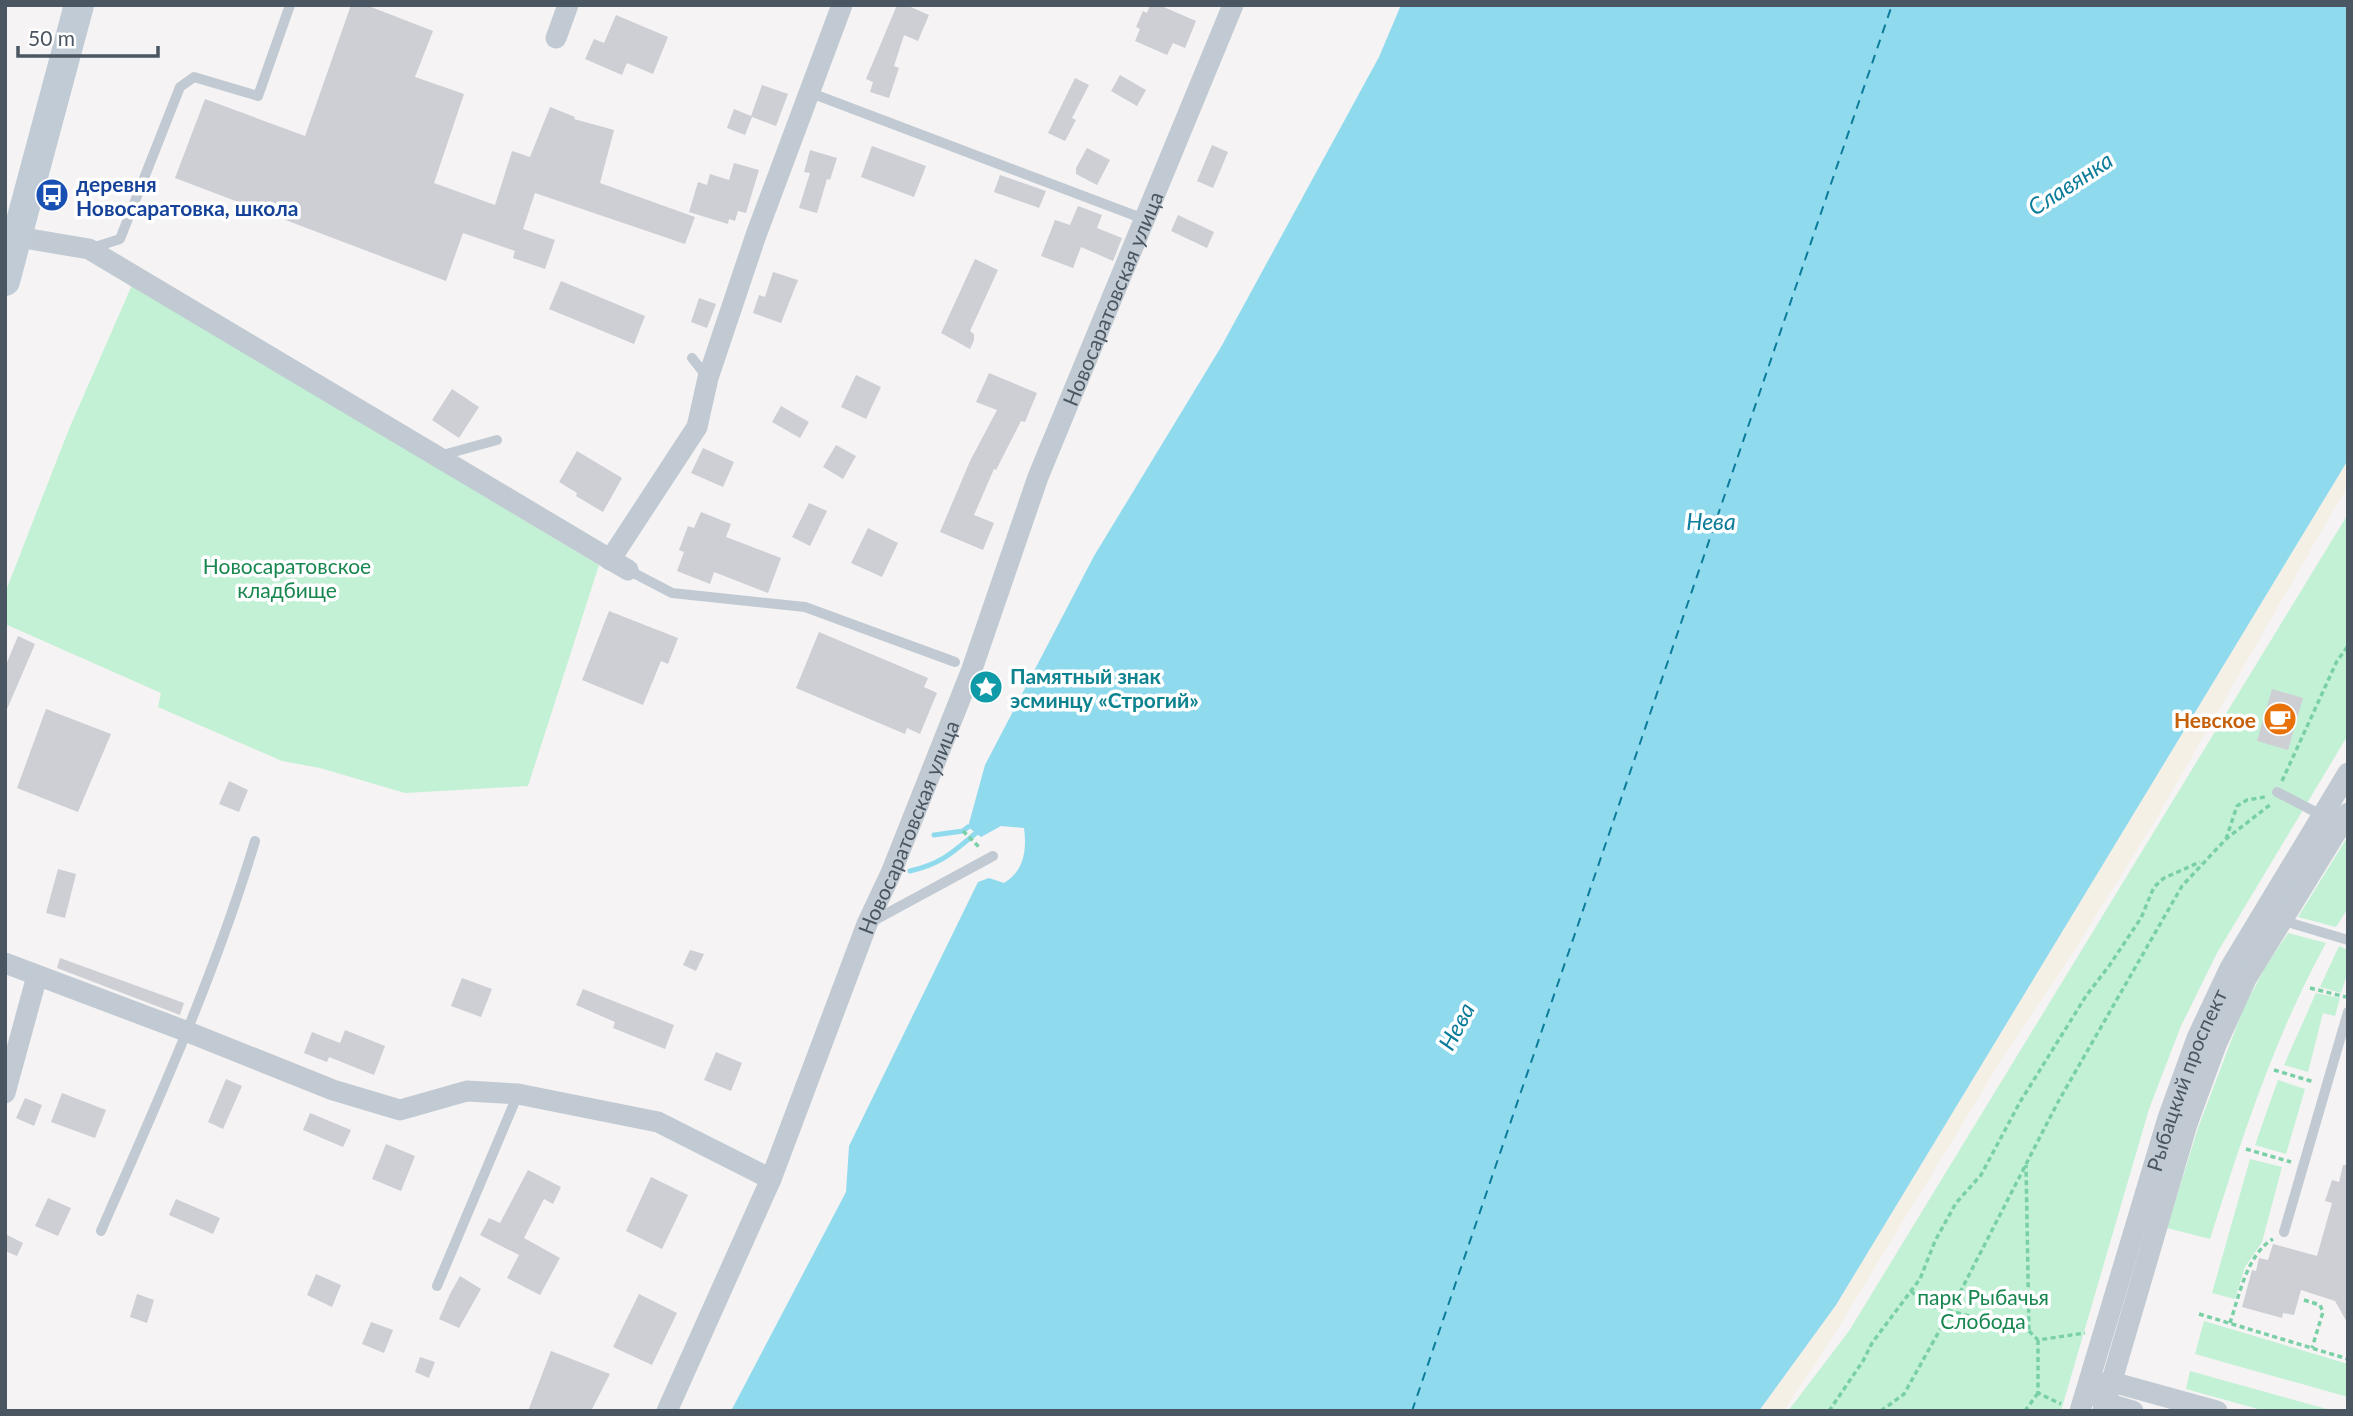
<svg xmlns="http://www.w3.org/2000/svg" width="2353" height="1416" font-family="Lato,sans-serif">
	<style>
		.green { fill: #c3f1d5 }
		.sand { fill: #f5f0e5 }
		.water { fill: #90daee }
		.lines { fill: none; stroke-linecap: round; stroke-linejoin: round }
		.stream { stroke: #90daee; stroke-width: 5 }
		.ferry { stroke: #0c7c9b; stroke-width: 2; stroke-dasharray: 9 7; stroke-linecap: butt }
		.building { fill: #cdcfd5 }
		.path { stroke: #7ad0a6; stroke-width: 3.5; stroke-dasharray: 5 3.5; stroke-linecap: butt }
		.lane { stroke: #c1cad2; stroke-width: 10 }
		.street { stroke: #c1cad2; stroke-width: 21 }
		.secondary { stroke: #c1cbd6; stroke-width: 30 }
		.labels { text-anchor: middle; dominant-baseline: central; stroke-width: 7; stroke-linejoin: round; paint-order: stroke }
		.transit-label { font-size: 21px; font-weight: bold; fill: #164399; stroke: #fff; text-anchor: start }
		.street-label { font-size: 21px; fill: #4a5661; stroke: #fff }
		.park-label { font-size: 21px; fill: #17864f; stroke: #fff }
		.culture-label { font-size: 21px; font-weight: bold; fill: #0d838f; stroke: #fff; text-anchor: start }
		.food-label { font-size: 21px; font-weight: bold; fill: #c56008; stroke: #fff; text-anchor: end }
		.water-label { font-size: 23px; font-style: italic; fill: #0c7c9b; stroke: #fff }
	</style>
	<rect width="100%" height="100%" fill="#f5f3f3"/>
	<path class="green" d="M132 285 599 565 528 786 405 793 320 768 282 761 158 707 161 693 5 624V593L69 429Z
		M2348 514V735L2217 953 2181 1026 2149 1109 2061 1411H1788L1849 1331Z
		M2348 836V908L2336 927 2298 917Z
		M2288 933 2326 943C2273 1040 2243 1135 2210 1239L2167 1228 2198 1128 2244 1007 2266 966Z
		M2339 946 2348 950V971L2341 993 2320 987Z
		M2316 993 2340 998 2335 1016 2323 1013 2308 1072 2284 1065Z
		M2278 1080 2305 1089 2286 1154 2255 1145Z
		M2250 1159 2282 1167 2262 1242 2245 1267 2235 1299 2212 1293Z
		M2204 1321 2348 1364V1397L2195 1354Z
		M2190 1371 2334 1411H2265L2186 1389Z"/>
	<path class="sand" d="M2348 460V485L2156 819 2067 962 2002 1059 1822 1354 1783 1411H1759L1836 1305Z"/>
	<path class="water" d="M1401 5H2348V460L1836 1305 1759 1411H731L846 1192 849 1146 978 882 989 878 1004 883C1024 871 1027 850 1024 828L1001 826 981 837 968 827 985 765 1094 556 1221 347 1379 57Z"/>
	<g class="lines">
		<path class="stream" d="M934 835 963 831 968 827
			M910 871C941 864 952 853 976 833"/>
		<path class="ferry" d="M1412 1411 1892 5"/>
	</g>
	<path class="building" d="M351 5H366L433 31 415 77 464 94 434 183 495 205 512 151 530 157 550 107 575 117 574 119 614 130 600 183 695 217 685 244 535 193 523 229 555 240 545 269 513 258 515 251 463 233 446 281 175 178 205 99 305 136Z
		M897 5H906L929 15 918 41 904 35 894 66 899 68 889 98 870 92 873 82 866 79Z
		M1150 5H1159L1196 21 1185 48 1173 43 1167 55 1135 41 1140 29 1136 27 1143 11 1147 13Z
		M616 15 668 37 653 74 627 63 622 75 585 59 594 39 604 43Z
		M1120 75 1146 90 1137 106 1111 91Z
		M1075 78 1089 85 1072 118 1076 120 1065 141 1048 133Z
		M762 85 788 94 776 126 752 117 745 135 727 128 734 109 751 116Z
		M1212 145 1228 152 1213 188 1197 181Z
		M872 146 926 166 914 197 861 177Z
		M1087 148 1110 160 1097 185 1076 174V168Z
		M810 150 837 158 830 180 827 179 817 213 799 208 810 173 804 172Z
		M734 163 759 170 746 213 738 211 735 221 729 219 728 224 689 212 698 182 707 185 710 174 729 180Z
		M1000 175 1046 191 1039 208 994 192Z
		M1078 206 1102 215 1097 228 1122 238 1113 261 1081 247 1073 268 1041 256 1055 220 1070 225Z
		M1178 215 1214 232 1207 248 1171 231Z
		M975 259 998 270 970 331 974 334V340L970 349 941 333Z
		M773 272 798 280 781 323 753 313 759 295 765 297Z
		M561 281 645 316 634 344 549 309Z
		M699 298 716 304 707 328 691 322Z
		M989 373 1037 393 1025 422 1021 421 996 470 994 469 974 515 994 523 983 550 940 532 970 461 997 410 976 402Z
		M856 375 881 387 866 419 841 407Z
		M452 389 479 407 459 438 432 420Z
		M781 406 809 422 800 438 772 422Z
		M836 445 856 456 843 479 823 467Z
		M703 448 734 462 723 487 691 473Z
		M577 451 622 478 603 512 576 496 577 493 559 482Z
		M809 503 827 511 810 546 792 537Z
		M701 512 731 524 726 537 781 558 768 593 714 572 710 584 677 571 684 552 679 550 688 526 694 528Z
		M868 528 898 543 882 577 851 563Z
		M609 611 678 638 668 664 661 661 643 705 582 680Z
		M819 632 928 678 924 687 937 693 920 734 907 728 905 734 796 688Z
		M18 636 35 644 5 714V667Z
		M2272 689 2303 698 2288 750 2257 741Z
		M46 709 111 734 78 812 17 788Z
		M229 781 248 790 239 812 219 804Z
		M58 869 76 874 65 918 46 913Z
		M690 950 704 954 696 971 683 965Z
		M60 958 184 1003 180 1015 57 968Z
		M462 978 492 989 481 1017 451 1006Z
		M583 989 674 1025 665 1049 613 1028 615 1022 576 1005Z
		M345 1030 385 1046 374 1075 329 1057 327 1062 304 1053 312 1032 340 1043Z
		M716 1052 742 1063 731 1091 704 1080Z
		M226 1079 242 1086 223 1129 208 1122Z
		M62 1093 106 1110 95 1138 51 1122Z
		M25 1098 42 1105 34 1126 16 1118Z
		M310 1113 351 1130 343 1147 303 1130Z
		M386 1144 415 1156 401 1191 372 1179Z
		M2343 1165H2348V1324L2335 1301 2301 1290 2294 1315 2283 1313 2282 1318 2242 1307 2252 1270 2256 1271 2259 1258 2268 1260 2273 1244 2317 1256 2332 1203 2325 1201 2332 1180 2339 1182Z
		M528 1170 561 1187 553 1204 544 1199 524 1238 560 1258 540 1295 507 1278 519 1255 480 1235 489 1218 500 1223Z
		M651 1177 688 1195 662 1249 626 1231Z
		M48 1198 71 1208 58 1236 35 1226Z
		M176 1199 220 1218 213 1234 169 1215Z
		M5 1234 23 1243 17 1256 5 1251Z
		M316 1274 341 1285 332 1307 307 1295Z
		M460 1276 481 1289 459 1328 439 1319 450 1294Z
		M137 1294 154 1300 147 1323 130 1317Z
		M639 1294 677 1313 652 1365 613 1347Z
		M371 1322 393 1330 384 1353 362 1344Z
		M551 1351 610 1374 591 1411H528Z
		M420 1357 435 1362 429 1378 415 1372Z"/>
	<g class="lines">
		<path class="path" d="M2282 781 2337 661 2348 646
			M963 831 979 847
			M2226 839 2237 806 2247 800 2265 797
			M2310 988 2346 997
			M2274 1070 2314 1082
			M2246 1149 2291 1162
			M1911 1291 1922 1301 1934 1307 2029 1331 2026 1165
			M2304 1300 2320 1305 2323 1312 2312 1348
			M2199 1314 2348 1359
			M2230 1323C2239 1296 2247 1254 2273 1239
			M2029 1331 2038 1340 2085 1333
			M2038 1340V1393L2061 1404
			M1829 1411 1863 1361 1872 1343 1920 1279 1935 1241 1956 1203 1981 1175 2020 1102 2086 996 2109 966 2141 918 2154 887 2164 878 2200 862
			M1881 1411 1904 1394 1951 1310 2058 1102 2182 886 2226 839 2271 804
			M2025 1411 2038 1393"/>
		<path class="lane" d="M811 93 1144 219
			M89 249 120 239 180 87 194 77 258 96 290 5
			M692 358 708 378
			M439 456 497 440
			M628 570 672 593 805 607 955 662
			M2277 792 2325 817
			M2281 918 2294 924 2348 940
			M873 921 993 856
			M101 1231C157 1103 215 975 255 841
			M2284 1232 2348 1012
			M437 1286 518 1094"/>
		<g class="street">
			<path d="M556 38 568 5"/>
			<path d="M5 231 18 237 89 249 628 570"/>
			<path d="M610 560 697 427 708 378 756 235 842 5"/>
			<path d="M5 963 188 1032 333 1090 400 1110 467 1091 518 1094 658 1122 771 1179"/>
			<path d="M5 1093 37 976"/>
			<path d="M2101 1384 2112 1382 2217 1411"/>
			<path d="M2097 1396 2106 1403 2133 1411"/>
			<path id="s1" d="M667 1411 771 1179 867 924 891 873 972 669 1038 477 1233 5"/>
			<path id="s2" d="M2080 1411 2168 1118 2197 1038 2230 968 2348 773"/>
			<path d="M2103 1411 2187 1124 2216 1045 2246 979 2348 813"/>
		</g>
		<path class="secondary" d="M5 281 79 5"/>
	</g>
	<defs>
		<symbol id="bus-disc" viewBox="-11 -11 22 22"><circle r="9.5" fill="#1a4fb4" stroke="#fff"/><path d="M-5-6H5V4H4V6H2V4H-2V6H-4V4H-5ZM-3.5-4V0h7V-4ZM-3.5 1.2v1.5H-2V1.2ZM2 1.2v1.5H3.5V1.2Z" fill="#fff"/></symbol>
		<symbol id="sight-disc" viewBox="-11 -11 22 22"><circle r="9.5" fill="#0f9aa8" stroke="#fff"/><path d="M0-6L1.8-2.2L6-1.7L2.9 1.2L3.7 5.4L0 3.3L-3.7 5.4L-2.9 1.2L-6-1.7L-1.8-2.2Z" fill="#fff"/></symbol>
		<symbol id="cafe-disc" viewBox="-11 -11 22 22"><circle r="9.5" fill="#e8710a" stroke="#fff"/><path d="M-5.5-4.5H6V0H3Q3 3.5 0 3.5H-2.5Q-5.5 3.5-5.5 0ZM3-3.2v2h1.7v-2ZM-6 4.5H4V6H-6Z" fill="#fff"/></symbol>
	</defs>
	<g fill-rule="evenodd">
		<use href="#bus-disc" x="33" y="176" width="38" height="38"/>
		<use href="#sight-disc" x="967" y="668" width="38" height="38"/>
		<use href="#cafe-disc" x="2261" y="700" width="38" height="38"/>
	</g>
	<g class="labels">
		<g class="transit-label">
			<text x="76" y="183">деревня<tspan x="76" dy="24">Новосаратовка, школа</tspan></text>
		</g>
		<g class="street-label">
			<text stroke="none"><textPath href="#s1" startOffset="1199">Новосаратовская улица</textPath></text>
			<text stroke="none"><textPath href="#s1" startOffset="632">Новосаратовская улица</textPath></text>
			<text stroke="none"><textPath href="#s2" startOffset="348">Рыбацкий проспект</textPath></text>
		</g>
		<g class="park-label">
			<text x="287" y="565">Новосаратовское<tspan x="287" dy="24">кладбище</tspan></text>
			<text x="1983" y="1296">парк Рыбачья<tspan x="1983" dy="24">Слобода</tspan></text>
		</g>
		<g class="culture-label">
			<text x="1010" y="675">Памятный знак<tspan x="1010" dy="24">эсминцу «Строгий»</tspan></text>
		</g>
		<g class="food-label">
			<text x="2256" y="719">Невское</text>
		</g>
		<g class="water-label">
			<text transform="translate(2070 183) rotate(-33)">Славянка</text>
			<text x="1711" y="521">Нева</text>
			<text transform="translate(1456 1026) rotate(-62)">Нева</text>
		</g>
	</g>
	<rect width="2353" height="1416" fill="none" stroke="#4a5661" stroke-width="14"/>
	<path d="M18 46v10h140v-10" fill="none" stroke="#4a5661" stroke-width="3.5"/>
	<text x="28" y="46" font-size="21" fill="#4a5661" stroke="#ffffff" stroke-width="5" paint-order="stroke">50 m</text>
</svg>
